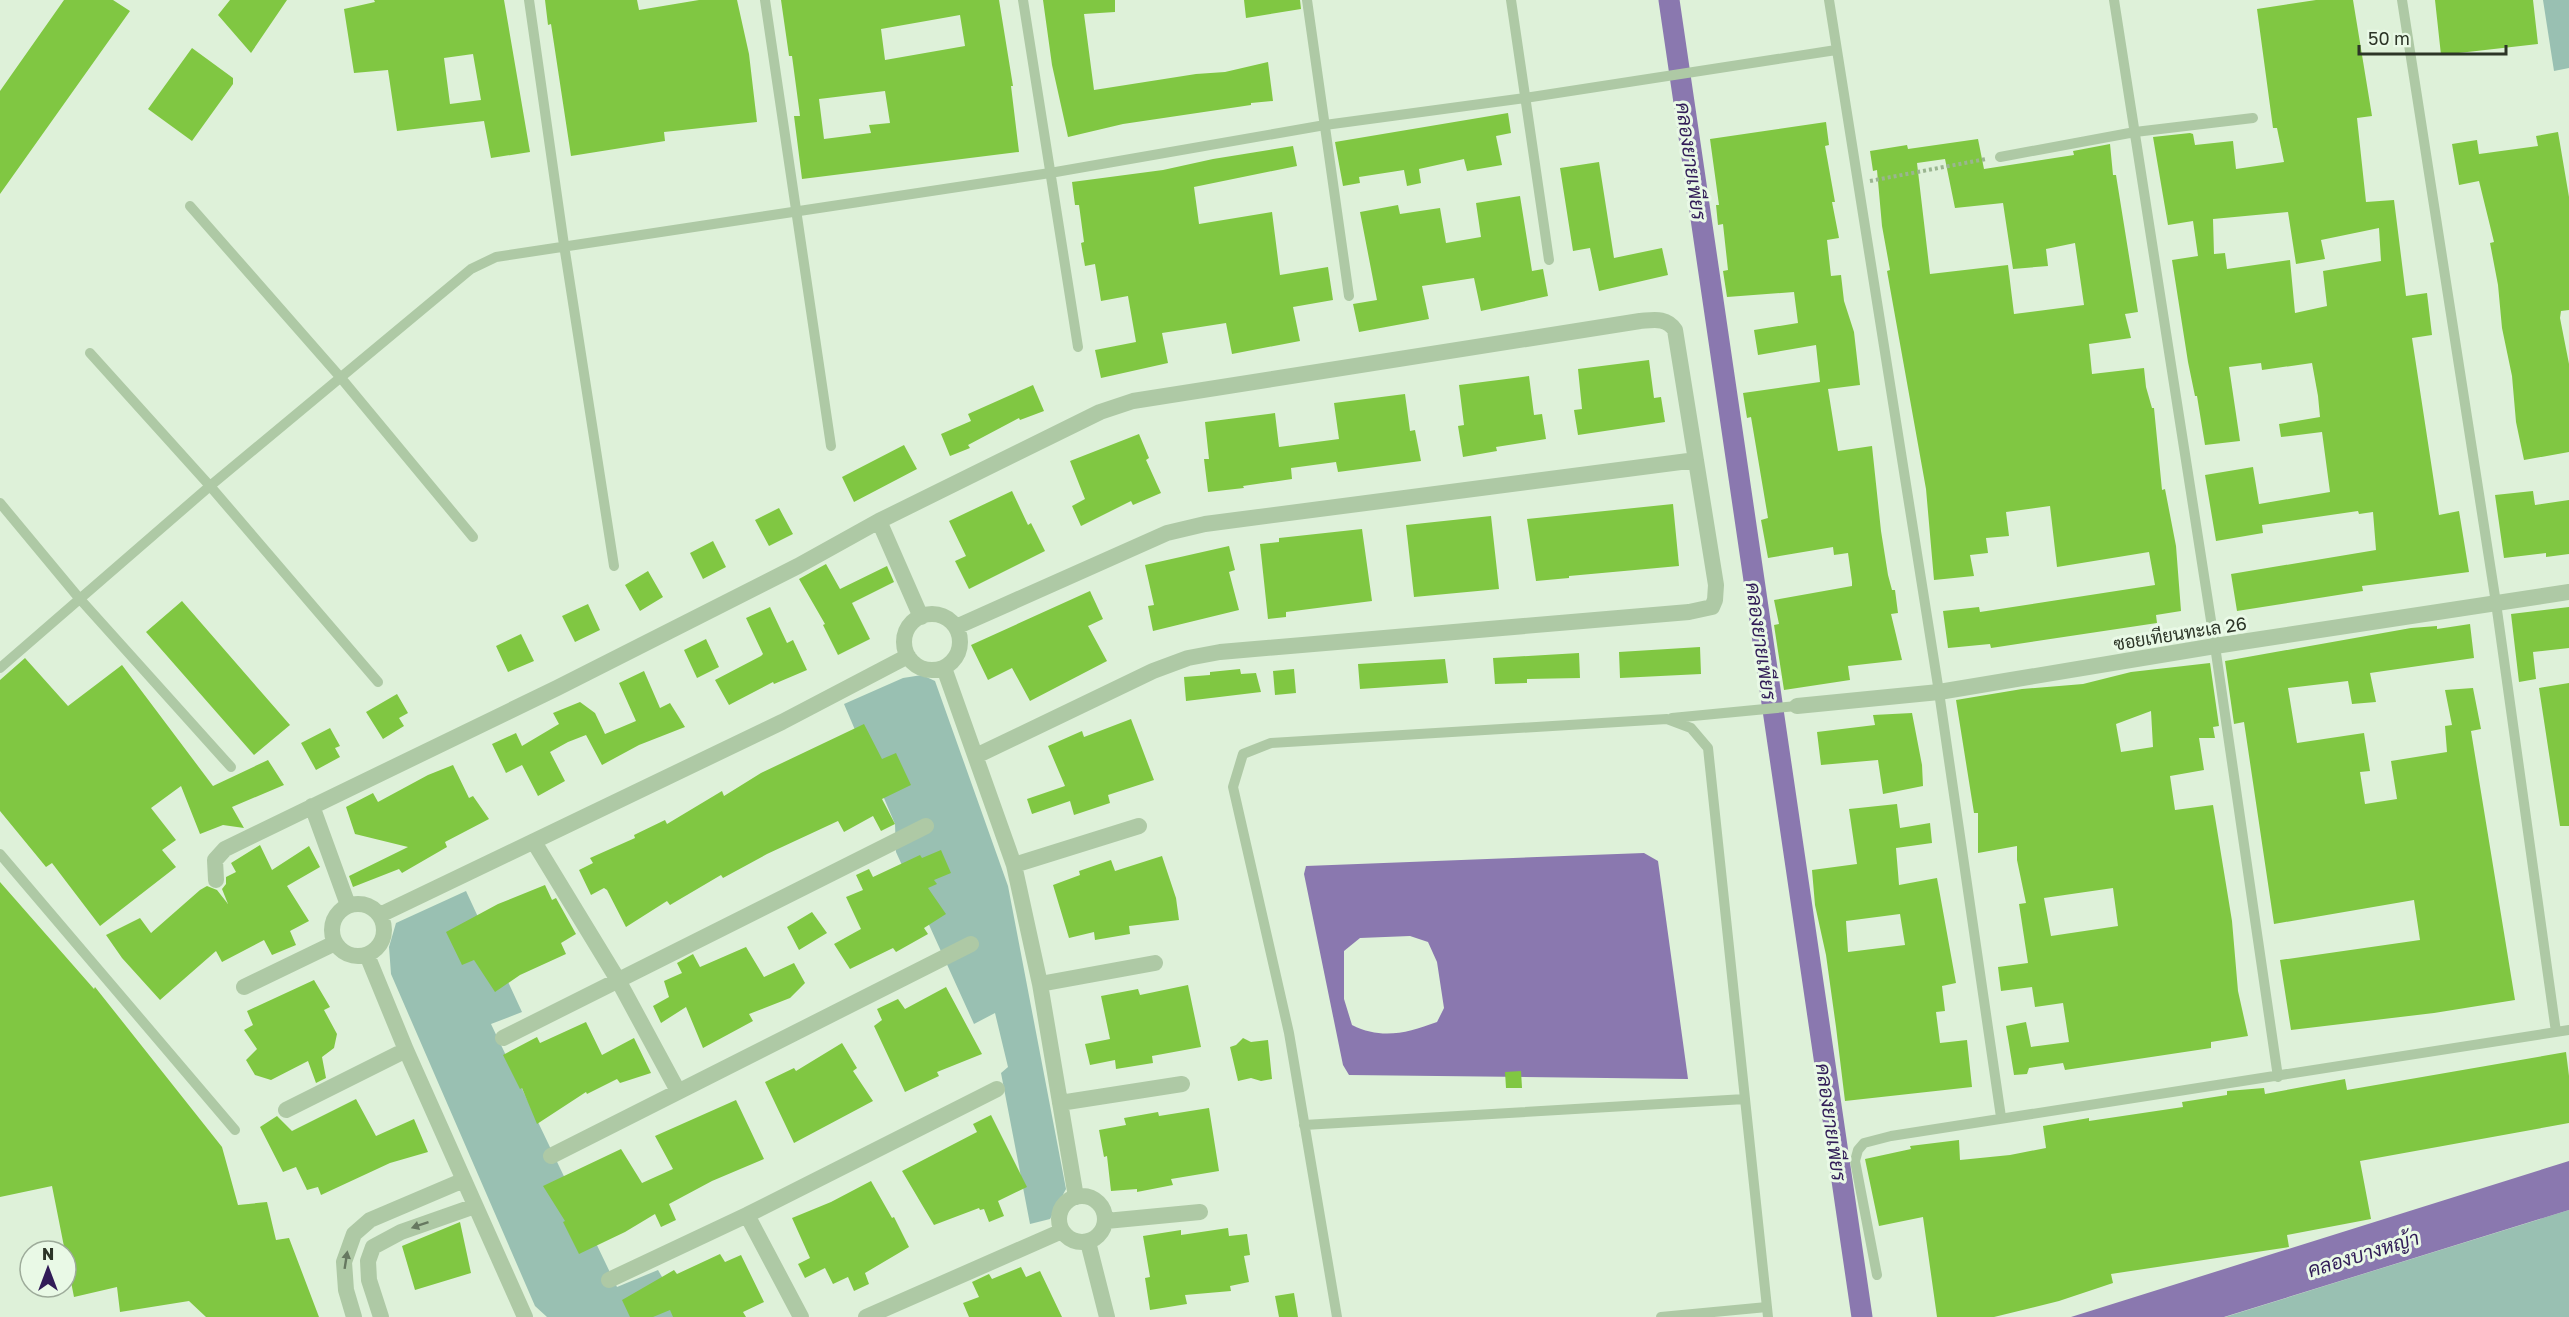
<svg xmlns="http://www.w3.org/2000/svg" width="2569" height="1317" font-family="'Golos Text',Sarabun,sans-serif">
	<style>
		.green { fill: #99c0b2 }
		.water { fill: #8a78af; fill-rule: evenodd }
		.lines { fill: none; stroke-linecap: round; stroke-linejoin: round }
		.canal { stroke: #8a78af; stroke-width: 21 }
		.building { fill: #80c742; fill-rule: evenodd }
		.path { stroke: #9ab590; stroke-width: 4; stroke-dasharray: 3 3; stroke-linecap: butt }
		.service { stroke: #aec9a5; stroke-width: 10 }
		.minor { stroke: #aec9a5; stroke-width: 16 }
		.oneway { fill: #667860 }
		.labels { text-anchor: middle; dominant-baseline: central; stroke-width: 6; stroke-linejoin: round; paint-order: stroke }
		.street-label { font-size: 18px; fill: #2c3527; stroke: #e9f9e6 }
		.water-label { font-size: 20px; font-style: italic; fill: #311c57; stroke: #e9f9e6 }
	</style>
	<rect width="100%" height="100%" fill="#def1d9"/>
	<path class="green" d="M2543 0H2569V68L2554 71Z
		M922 675 935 681 1008 886 1066 1189 1050 1219 1030 1224 1001 1073 1008 1067 995 1013 974 1024 896 852 895 824 844 704 903 678Z
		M466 891 522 1012 491 1024 617 1287 658 1270 685 1317H547L535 1306 391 974 389 947 396 923Z
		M2569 1210V1317H2225Z"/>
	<path class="water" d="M1644 853 1658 861 1688 1079 1349 1075 1343 1065 1304 874 1306 866ZM1410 936 1428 942 1437 962 1444 1008 1437 1022C1407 1033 1382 1040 1352 1025L1344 999V951L1360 938Z
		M2569 1161V1210L2224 1317H2071Z"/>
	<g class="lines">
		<path class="canal" d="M1669 0 1862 1317"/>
	</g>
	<path class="building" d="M64 0H113L130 11 0 194V91Z
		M230 0H287L251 53 218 15Z
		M374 0H504L530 152 491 158 484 121 397 131 388 70 354 73 344 9 375 2ZM473 54 481 100 450 104 444 58Z
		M545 0H637L639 10 699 0H737L749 54 757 122 664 132 665 141 571 156 551 24 548 25Z
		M781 0H999L1013 86H1011L1019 152 802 179 794 116H800L792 56H789ZM960 15 965 46 885 60 881 29ZM885 91 890 123 869 125 871 133 824 139 819 99Z
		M1043 0H1115V12L1084 14 1094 90 1196 74 1225 72 1268 62 1273 101 1251 103V105L1123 124 1068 137 1052 65Z
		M1244 0H1300L1301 9 1246 18Z
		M2316 0H2353L2372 116 2357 118 2366 202 2394 200 2406 296 2427 293 2432 335 2412 338 2439 515 2459 511 2469 572 2362 586 2363 591 2237 611 2231 574 2376 550 2373 512 2359 514 2358 511 2262 525 2263 533 2216 541 2205 475 2253 467 2259 504 2330 492 2322 432 2281 437 2279 424 2320 417 2318 396 2312 363 2262 370 2261 363 2229 367 2240 441 2205 445 2197 396H2195L2188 362 2172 260 2198 256 2193 221 2168 225 2153 137 2190 133 2193 134 2195 145 2233 141 2236 169 2284 162 2277 128H2273L2257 9ZM2288 212 2296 264 2325 259 2321 240 2379 228 2381 261 2323 271 2327 306 2295 313 2290 260 2227 269 2225 253 2214 254 2213 219Z
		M2435 0H2533L2538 44 2441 55Z
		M192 48 233 78V84L192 141 148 109Z
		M1508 113 1511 133 1496 136 1502 165 1467 171 1464 159 1419 169 1421 183 1407 186 1404 170 1359 177 1360 183 1343 186 1335 142Z
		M1826 122 1829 145 1825 146 1835 202H1832L1839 238 1827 240 1831 276 1841 275 1844 301 1854 332 1860 385 1828 389 1838 451 1872 446 1881 531 1888 575 1892 590H1895L1898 613 1891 614 1902 660 1848 666 1850 680 1784 690 1774 625 1779 624 1774 600 1852 586V582L1848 553 1834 555 1833 547 1768 558 1761 520 1768 518 1751 417 1747 418 1743 393 1820 382 1816 345 1758 355 1754 330 1798 323 1794 292 1727 297 1723 271 1728 270 1723 224 1718 225 1716 205H1719L1710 139Z
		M2558 132 2569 197V310L2561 311 2560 318 2569 364V452L2524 460 2516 422 2512 376 2502 328 2498 285 2490 243 2494 242 2479 181 2459 185 2452 144 2477 140 2479 154 2538 146 2536 136Z
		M1978 139 1984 169 2074 155 2073 151 2110 144 2113 175H2116L2138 312 2125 314 2131 338 2089 344 2092 374 2144 368 2146 387 2152 408H2154L2162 490 2165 489 2176 546 2181 611 2156 615 2157 623 1991 648 1990 644 1948 648 1943 611 1979 607 1980 612 2155 585 2149 552 2057 567 2050 506 2006 512 2009 536 1986 538 1988 553 1970 555 1974 576 1934 580 1926 489 1887 271 1890 270 1882 226 1877 170 1873 171 1870 151 1907 145 1908 149ZM1945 159 1955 208 2003 203 2013 269 2048 266 2046 249 2075 243 2084 305 2014 314 2008 265 1930 274 1917 163Z
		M1293 146 1297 166 1194 187 1199 224 1272 212 1280 275 1328 267 1333 300 1293 307 1300 341 1232 354 1226 323 1162 333 1168 363 1101 378 1095 350 1136 342 1128 296 1101 301 1095 264 1085 266 1081 243 1084 242 1079 205H1075L1072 182 1163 170 1213 159Z
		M1599 162 1614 258 1662 248 1668 275 1599 291 1590 248 1573 251 1560 168Z
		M1520 196 1532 271 1543 269 1548 296 1481 311 1474 278 1422 286 1429 319 1359 332 1353 304 1377 300 1360 212 1398 205 1400 214 1440 208 1446 243 1481 237 1476 203Z
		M1649 360 1654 398 1661 397 1665 422 1578 435 1574 410 1582 409 1578 369Z
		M1529 376 1534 415 1542 414 1546 439 1496 447 1497 451 1463 457 1458 426 1464 425 1459 385Z
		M1033 385 1044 411 1020 420 1019 418 968 445 970 448 950 456 941 434 971 421 968 414Z
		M1405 394 1410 431 1415 430 1421 461 1338 472 1336 462 1291 468 1292 479 1243 486 1244 488 1208 492 1204 459H1209L1205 422 1275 413 1279 447 1339 439 1334 403Z
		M1139 434 1149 458 1146 460 1161 493 1133 505 1131 501 1081 526 1072 506 1085 499 1070 461Z
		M904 445 917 469 854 502 842 477Z
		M1012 491 1028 525 1031 523 1045 551 969 589 955 561 966 556 949 521Z
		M2533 491 2535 505 2569 500V554L2546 557V553L2504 558 2495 495Z
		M1673 504 1679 566 1569 576V578L1536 581 1527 519Z
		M779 508 793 534 769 546 755 520Z
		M1491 516 1499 589 1414 597 1406 525Z
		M1362 529 1372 601 1286 612V617L1268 619 1260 544 1279 542V538Z
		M713 541 726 567 703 579 690 553Z
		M1229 546 1235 570 1229 572 1239 610 1153 631 1148 606 1154 605 1145 565Z
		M826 564 840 589 887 566 894 582 852 603 870 639 838 655 823 625 825 624 799 579Z
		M648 571 663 597 640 611 625 585Z
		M1090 591 1103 619 1088 626 1107 661 1030 701 1012 668 988 680 971 645Z
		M182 601 290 725 254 755 146 632Z
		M588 604 600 630 575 642 562 616Z
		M770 607 787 643 793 640 807 670 774 684 773 682 729 705 715 680 761 656 763 654 746 618Z
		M2569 607V648L2533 652 2536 679 2519 682 2511 614Z
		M2470 624 2474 658 2370 673 2376 702 2352 704 2348 681 2288 688 2297 743 2364 733 2370 771 2360 772 2365 804 2397 799 2391 761 2447 752 2445 726 2452 725 2445 690 2473 688 2481 729 2471 731 2515 1000 2434 1013 2291 1030 2280 960 2420 940 2414 900 2274 924 2244 722 2234 724 2225 661 2411 628 2437 626V629Z
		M521 634 534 661 508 672 496 646Z
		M706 639 719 667 697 678 684 650Z
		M1700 647 1701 674 1620 678 1619 652Z
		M1579 653 1580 678 1527 679V683L1495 684 1493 658Z
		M25 658 68 706 122 665 213 786 268 760 284 785 232 807 244 828 223 825 200 834 181 786 151 808 176 840 162 850 176 867 100 926 52 863 46 867 0 811V680Z
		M1445 659 1448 683 1360 689 1358 664Z
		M2210 663 2219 726 2213 727 2215 738H2199L2204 770 2170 776 2175 810 2213 805 2232 921 2238 991 2248 1036 2211 1042V1048L2065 1070 2063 1063 2029 1068 2027 1074 2014 1075 2006 1026 2026 1022 2031 1047 2069 1042 2063 1003 2035 1007 2032 987 2001 991 1998 967 2028 963 2019 904 2026 903 2017 860V846L1978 853V813H1974L1956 700 2022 689 2083 684 2131 672ZM2151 711 2153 747 2121 752 2116 724ZM2113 888 2118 926 2051 936 2044 898Z
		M1240 669 1241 674 1256 673 1261 692 1186 701 1184 677 1210 675V672Z
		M1294 669 1296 693 1275 695 1273 671Z
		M644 671 660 708 670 703 685 727 639 745 602 765 586 735 568 742 550 752 565 781 538 796 522 765 506 773 492 744 516 733 522 746 559 724 553 713 580 702 595 713 605 734 636 721 619 683Z
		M2569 683V826H2560L2539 688Z
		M397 694 408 713 399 718 404 726 383 739 366 712Z
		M1912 713 1922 765 1923 786 1883 794 1878 760 1821 765 1817 732 1875 725 1873 715Z
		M1131 719 1154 780 1108 795 1110 803 1074 815 1070 801 1032 814 1027 799 1065 786 1048 746 1082 731 1084 737Z
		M864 724 882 759 896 753 911 785 882 799 895 824 881 831 873 816 844 832 838 821 767 854 723 878 721 875 670 905 667 901 626 927 607 890 604 888 591 895 579 870 593 863 590 858 635 838 634 835 665 820 667 824 722 791 724 796 761 773Z
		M330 728 340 746 335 748 340 757 316 770 301 743Z
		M453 765 469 798 473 796 489 819 445 842 447 847 402 873 399 869 353 887 349 876 408 847 355 834 346 807 373 793 378 802 428 775Z
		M1897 804 1900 828 1930 823 1932 843 1896 848 1899 885 1937 878 1956 983 1942 986 1945 1011 1936 1012 1940 1043 1967 1040 1972 1087 1845 1101 1836 1027 1826 955 1815 905 1812 870 1857 864 1849 809ZM1900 914 1905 945 1848 952 1846 921Z
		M260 845 272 870 309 846 320 867 287 886 309 921 290 931 296 945 272 955 264 940 222 962 216 951 160 1000 122 958 106 935 140 918 151 933 200 890 207 886 217 890 228 904 222 889 226 884V877L236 872 231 863Z
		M941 850 951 873 934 880 937 884 928 888 946 914 924 928 928 934 896 952 893 948 850 969 834 944 861 929 846 897 863 890 856 875 869 869 873 877 920 855 922 858Z
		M1162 856 1176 898 1179 920 1129 926 1130 934 1095 940 1094 932 1069 938 1053 885 1080 875 1079 871 1111 860 1115 871Z
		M0 882 94 989 95 987 222 1147 238 1205 267 1202 276 1240 289 1238 319 1317H206L189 1301 120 1312 117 1287 74 1297 52 1186 0 1197Z
		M545 885 552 900 556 898 576 934 561 943 566 954 520 975 495 992 474 960 462 965 446 932 498 904Z
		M812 912 827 933 799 950 787 927Z
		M746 947 764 977 794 963 805 983 790 998 749 1014 753 1021 703 1048 686 1007 661 1023 653 1006 669 997 664 981 682 973 677 963 693 954 700 967Z
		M314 980 330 1007 324 1010 337 1034 334 1048 322 1057 326 1078 316 1083 308 1061 271 1080 255 1075 246 1060 257 1049 244 1030 253 1025 247 1011Z
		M1188 985 1201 1047 1152 1056 1153 1063 1116 1069 1115 1060 1090 1065 1085 1044 1110 1039 1101 996 1138 989 1140 995Z
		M946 987 982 1054 937 1072 939 1076 905 1092 874 1026 882 1020 877 1009 898 999 905 1009Z
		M586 1022 602 1055 634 1038 651 1073 620 1083 617 1079 587 1094 586 1092 537 1124 522 1088 520 1089 503 1055 537 1037 540 1043Z
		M1243 1038 1251 1042 1268 1040 1272 1079 1261 1081 1251 1078 1238 1081 1230 1047 1236 1045Z
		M842 1043 857 1068 853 1071 873 1101 794 1143 765 1082 794 1068 796 1071Z
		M2566 1052 2569 1076V1123L2360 1161 2371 1219 2287 1235 2289 1247 2111 1274 2113 1283 2059 1301 1994 1317H1937L1923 1217 1879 1226 1865 1159 1911 1149 1910 1146 1959 1140 1960 1160 2010 1155 2046 1148 2043 1126 2089 1118V1121L2183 1107 2182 1102 2227 1095V1091L2264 1088 2265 1094 2345 1079 2347 1090Z
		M1521 1071 1522 1088H1506L1505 1072Z
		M356 1099 376 1136 414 1119 428 1152 390 1163 321 1195 318 1187 307 1190 296 1167 283 1172 260 1127 277 1116 292 1131Z
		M736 1100 764 1159 712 1181 669 1204 676 1220 661 1227 655 1214 625 1232 579 1254 563 1222 565 1221 543 1186 621 1149 642 1183 673 1169 655 1136Z
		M1209 1108 1219 1171 1171 1179 1173 1185 1137 1192V1189L1111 1191 1107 1156 1104 1157 1099 1130 1126 1125 1124 1118 1158 1112 1159 1116Z
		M991 1115 1027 1187 998 1201 1004 1216 989 1222 984 1209 980 1210 979 1208 934 1225 902 1171 977 1132 973 1124Z
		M871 1181 892 1218 894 1217 909 1247 865 1273 869 1284 854 1291 848 1277 833 1284 825 1268 805 1278 798 1264 810 1258 792 1218 831 1202Z
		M460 1222 471 1273 415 1290 402 1246Z
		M1228 1228 1229 1236 1247 1234 1250 1255 1244 1256 1249 1282 1230 1286 1231 1291 1185 1295 1187 1304 1150 1310 1145 1278 1150 1277 1143 1236 1181 1230V1235Z
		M720 1254 725 1262 741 1255 764 1302 743 1312 746 1317H673L670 1310 653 1317H630L622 1300 674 1270 677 1274Z
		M1021 1267 1026 1277 1040 1271 1062 1317H969L963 1303 979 1297 972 1282 989 1274 992 1279Z
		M1294 1293 1298 1317H1279L1275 1296Z"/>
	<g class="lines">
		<path class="path" d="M1870 181 1986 159"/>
		<path class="service" d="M529 0 564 245 614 566
			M765 0 831 446
			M1023 0 1078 347
			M1307 0 1349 296
			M1511 0 1549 260
			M1829 0 1939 692 2001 1117
			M2114 0 2215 646 2278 1077
			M2402 0 2496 603 2556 1032
			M2000 157 2135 132 2253 118
			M190 206 341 378 473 537
			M90 353 210 486 378 682
			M0 503 79 598 231 767
			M0 668 210 486 471 269 496 257 1050 173 1325 125 1525 98 1836 50
			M1672 718 1797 706
			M0 854 235 1130
			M1304 1125 1745 1099
			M1877 1275 1855 1161 1858 1150 1864 1143 1891 1136 2569 1030
			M1337 1317 1289 1033 1233 787 1243 754 1271 743 1667 719 1691 728 1708 748 1768 1317
			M1661 1317 1767 1307"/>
		<path class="minor" d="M879 521 921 617
			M904 642a28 28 0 1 1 56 0a28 28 0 1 1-56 0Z
			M956 627 1167 533 1205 524 1696 460
			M944 668 1014 865 1040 984 1076 1197
			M1797 706 1939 692 2215 646 2569 592
			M312 806 348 905
			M534 842 618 980 678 1091
			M1014 865 1139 826
			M216 880 215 860 225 849 557 688 798 566 879 521 1100 412 1133 401 1640 321C1654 320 1666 317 1675 330L1716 585 1715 600 1712 607 1689 612 1220 652 1188 658 1153 671 976 756
			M332 930a26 26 0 1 1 52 0a26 26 0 1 1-52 0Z
			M380 915 782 722 908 656
			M367 955 406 1050 525 1317
			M1040 984 1155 963
			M244 987 335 943
			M503 1038 926 826
			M1060 1103 1182 1084
			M286 1110 406 1050
			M551 1156 971 944
			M1059 1219a23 23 0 1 1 46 0a23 23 0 1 1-46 0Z
			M747 1215 801 1317
			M1106 1221 1200 1212
			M1088 1242 1107 1317
			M609 1280 747 1215 997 1089
			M354 1317 346 1290 344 1262 354 1234 370 1220 464 1180
			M381 1317 369 1280 368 1261 373 1247 401 1232 475 1206
			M866 1317 1062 1231"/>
	</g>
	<defs><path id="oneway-solid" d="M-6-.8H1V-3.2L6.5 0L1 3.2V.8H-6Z" transform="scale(1.5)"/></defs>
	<g class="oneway">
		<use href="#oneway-solid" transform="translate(420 1225) rotate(161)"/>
		<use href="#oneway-solid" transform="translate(346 1260) rotate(-81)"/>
	</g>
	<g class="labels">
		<g class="street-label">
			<text transform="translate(2180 633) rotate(-9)">ซอยเทียนทะเล 26</text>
		</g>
		<g class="water-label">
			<text transform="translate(1692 161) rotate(82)">คลองยายเพียร</text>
			<text transform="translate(1762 641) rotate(82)">คลองยายเพียร</text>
			<text transform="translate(1832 1122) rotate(82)">คลองยายเพียร</text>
			<text transform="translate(2363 1253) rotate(-17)">คลองบางหญ้า</text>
		</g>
	</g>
	<g transform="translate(48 1269)"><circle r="28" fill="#e9f9e6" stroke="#9dab9a" stroke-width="1.5"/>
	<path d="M0-4.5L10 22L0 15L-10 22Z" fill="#311c57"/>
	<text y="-9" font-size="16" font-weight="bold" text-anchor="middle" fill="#2c3527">N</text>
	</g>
	<path d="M2359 45v9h147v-9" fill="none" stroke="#2c3527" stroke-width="3"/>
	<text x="2368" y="45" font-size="18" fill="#2c3527" stroke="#e9f9e6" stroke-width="4.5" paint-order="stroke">50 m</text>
</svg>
